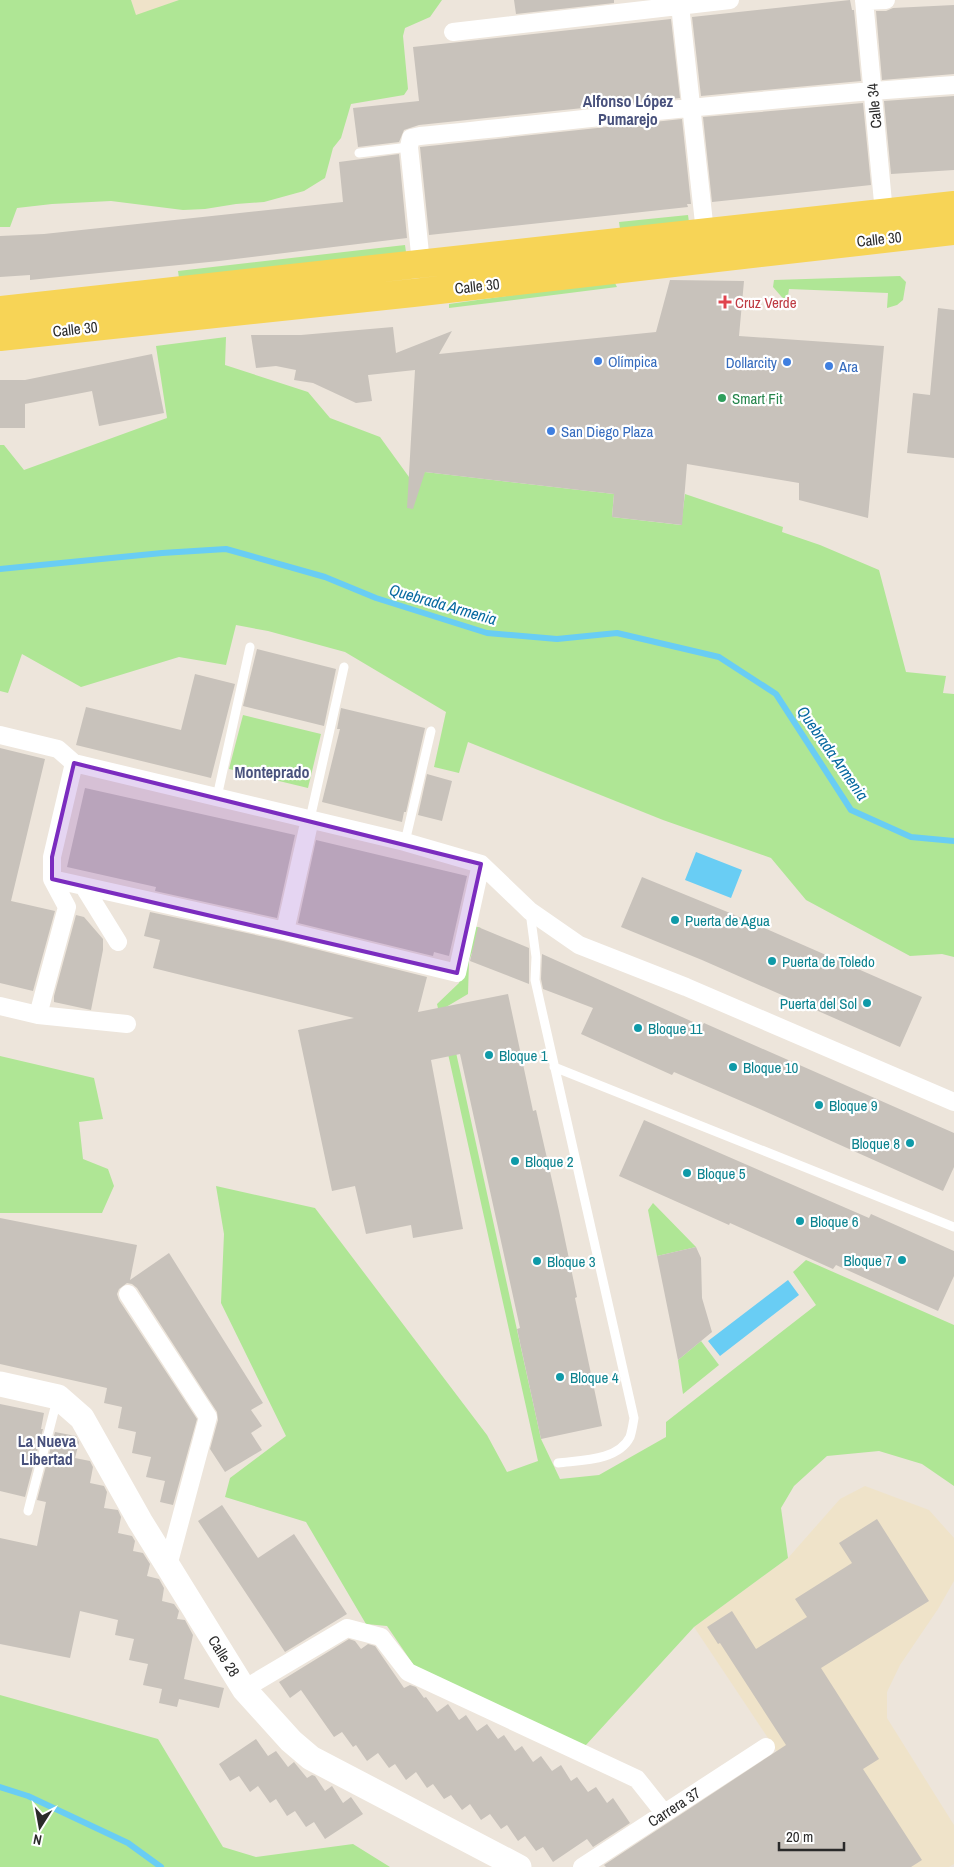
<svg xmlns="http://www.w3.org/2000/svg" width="954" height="1867" font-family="'Archivo Narrow',sans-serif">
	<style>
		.education { fill: #efe3c9 }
		.green { fill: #afe695 }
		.water { fill: #69cdf4 }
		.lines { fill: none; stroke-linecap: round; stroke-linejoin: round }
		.stream { stroke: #69cdf4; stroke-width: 6 }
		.building { fill: #c8c2bb }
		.lane { stroke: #fff; stroke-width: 9 }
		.street { stroke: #fff; stroke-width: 18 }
		.secondary { stroke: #fff; stroke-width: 25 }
		.primary { stroke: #f7d456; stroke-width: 28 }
		.marked { fill: #7b2cbf; fill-opacity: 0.2; stroke: #7b2cbf; stroke-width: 4; stroke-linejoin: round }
		.health-dot { fill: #e0444e; stroke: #fff; stroke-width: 2 }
		.shop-dot { fill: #3f7fe0; stroke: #fff; stroke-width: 2 }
		.leisure-dot { fill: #2e9e5b; stroke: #fff; stroke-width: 2 }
		.culture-dot { fill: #0f9aa8; stroke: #fff; stroke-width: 2 }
		.labels { text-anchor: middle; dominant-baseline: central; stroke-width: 4.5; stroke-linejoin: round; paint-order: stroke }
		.street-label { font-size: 15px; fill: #2a2a2a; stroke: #fff }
		.health-label { font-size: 15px; fill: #be3a42; stroke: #fff; text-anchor: start }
		.shop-label { font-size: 15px; fill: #366cbe; stroke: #fff; text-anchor: start }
		.leisure-label { font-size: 15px; fill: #27864d; stroke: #fff; text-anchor: start }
		.culture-label { font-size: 15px; fill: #0d838f; stroke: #fff; text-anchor: start }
		.neighbourhood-label { font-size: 16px; font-weight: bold; fill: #48517c; stroke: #fff }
		.water-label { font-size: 16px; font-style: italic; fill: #0769a0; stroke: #fff }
	</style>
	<rect width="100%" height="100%" fill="#ede5db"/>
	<path class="education" d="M131 0H179L136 16Z
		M865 1486 929 1510 954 1538V1581L938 1609 900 1665 887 1692V1718L954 1825V1864L949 1867H854L694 1627 788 1558 840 1499Z"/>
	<path class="green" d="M0 0H131L136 15 179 0H442L430 17 405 28 403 36 408 89 404 95 351 104 341 138 333 148 325 178 304 191 264 202 236 204 205 209 183 210 111 201 52 204 17 208 10 227H0Z
		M688 215 689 222 620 229 619 222Z
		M405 245 406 252 179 278 178 271Z
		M900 276 906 282 903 300 897 305 887 308 888 293 789 289 787 303 773 287 774 280Z
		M614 281 617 287 449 308V304Z
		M226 337 225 365 308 392 330 418 380 437 409 477 425 472 614 494 612 517 681 525 685 494 783 527 782 532 820 545 879 570 906 672 946 676 943 693 954 694V957L942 954 910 956 806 900 771 858 663 820 468 742 459 773 434 767 446 712 345 652 268 631 236 625 226 665 179 657 81 687 22 654 8 693 0 691V445H4L24 470 167 418 156 346Z
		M243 715 321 734 308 788 229 769Z
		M474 926 481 928 469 961 468 994 446 1007 541 1439 560 1479 599 1475 666 1437V1422L816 1305 793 1272 806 1260 954 1325V1486L922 1464 879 1451 827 1456 794 1486 781 1508 788 1558 694 1627 575 1757 415 1667 387 1626 366 1624 306 1522 225 1497 230 1478 286 1436 221 1303 224 1234 216 1186 315 1208 487 1435 507 1472 538 1461 437 1004 459 983Z
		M0 1056 94 1078 103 1119 79 1122 83 1159 108 1169 114 1186 102 1213H0Z
		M653 1203 696 1247 657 1256 648 1210Z
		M701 1341 719 1365 683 1394 678 1360Z
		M0 1695 158 1739 223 1847 256 1857 353 1844 390 1867H0Z"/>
	<path class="water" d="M696 852 742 870 731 898 685 880Z
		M788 1280 799 1295 720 1356 708 1341Z"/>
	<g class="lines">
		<path class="stream" d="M0 569 162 553 226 549 325 577 376 598 487 633 557 639 617 633 719 657 776 694 851 810 911 837 954 841
			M0 1787 28 1796 128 1843 161 1867"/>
	</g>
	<path class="building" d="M514 0H614V3L516 14Z
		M850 0 852 10H854L861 81 701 96 692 17Z
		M954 5V74L882 80 876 11H886L893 8Z
		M671 19 680 98 419 125 404 130 399 142 358 147 353 108 419 101 413 47Z
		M954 96V170L891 174 884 101Z
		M863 103 871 185 712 202 703 117Z
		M682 119 691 204H687L688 207 429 235 420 147Z
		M399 154 407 238 219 261 49 278 30 280V275L0 277V236L44 234 343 202 339 162Z
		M670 280 744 281 739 336 884 346 868 518 799 500V483L687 464 682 525 612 517 614 494 425 472 413 509 407 508 415 370 368 375 372 401 356 403 313 383 294 380 296 370 276 366 256 368 251 335H301L393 327 396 353 452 331 439 354 656 332Z
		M938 308 954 310V458L907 453 913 393 930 395Z
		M152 354 164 413 99 426 92 391 25 404V428H0V380H25Z
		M257 649 336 669 324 726 243 706Z
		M195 674 235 684 211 778 76 745 86 707 181 730Z
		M341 708 425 728 406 812H404L402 822 322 802 340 729H337Z
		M0 748 45 759 11 901 55 911 33 991 0 983Z
		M427 774 452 781 442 821 418 815Z
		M85 788 295 835 277 918 155 891 156 887 67 867Z
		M316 840 467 876 449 956 434 952 433 956 298 923Z
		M642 877 730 913 922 997 900 1047 702 960 621 927Z
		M150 912 283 941 427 977 418 1012 508 994 533 1111 536 1110 559 1211 577 1297 575 1298 602 1426 541 1439 517 1329 520 1328 460 1054 431 1060 463 1229 413 1238 411 1225 366 1234 355 1186 332 1191 298 1030 354 1018 153 968 160 940 144 936Z
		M76 915 84 917 103 939V950L91 1010 54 1002V996Z
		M478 927 529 948V984L470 961Z
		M542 954 702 1026 704 1023 954 1133V1167L943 1191 762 1110 674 1072 672 1075 581 1034 593 1008 543 989 541 979Z
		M644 1120 869 1218 871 1214 954 1251V1276L938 1311 836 1265 833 1269 730 1223 729 1225 619 1176Z
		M0 1218 137 1245 130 1280 169 1253 263 1403 251 1410 262 1426 251 1433 262 1450 225 1472 210 1449 218 1420 217 1412 137 1288 132 1284 127 1283 119 1289 117 1294 119 1300 197 1419 173 1505 160 1502 165 1481 146 1477 151 1457 132 1453 136 1432 118 1428 122 1407 104 1403 107 1388 0 1364Z
		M696 1247 701 1258 702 1298 712 1332 678 1360 657 1256Z
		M0 1404 44 1413 41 1429H43L25 1497 0 1491Z
		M55 1432 76 1436 79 1442 75 1458 90 1461 93 1467 90 1483 104 1486 107 1492 104 1508 118 1510 121 1517 118 1533 132 1536 135 1541 133 1551 143 1553 150 1564 147 1576 159 1579 164 1588 162 1601 174 1604 179 1611 177 1619 185 1620 193 1635 184 1679 224 1688 219 1708 179 1699 177 1707 159 1703 162 1689 143 1685 148 1664 129 1660 134 1639 115 1635 118 1620 80 1611 70 1658 0 1644V1538L37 1546 46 1502 37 1500Z
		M222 1505 258 1558 294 1534 347 1614 285 1652 198 1521Z
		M877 1519 929 1601 821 1668 879 1759 863 1769 922 1860 911 1867H606L604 1865 786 1745 720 1643 718 1644 707 1627 732 1611 756 1649 807 1617 795 1599 852 1563 839 1543Z
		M349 1639 355 1641 361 1649 368 1644 375 1646 404 1688 410 1685 416 1687 424 1698 426 1697 437 1712 448 1704 459 1720 466 1715 477 1731 487 1724 498 1739 504 1735 515 1751 522 1746 533 1762 541 1756 552 1771 561 1765 571 1781 577 1777 588 1792 596 1787 607 1803 613 1798 630 1823 593 1847 587 1839 553 1862 543 1847 536 1851 525 1836 518 1841 507 1825 501 1829 490 1814 481 1820 470 1804 462 1810 451 1795 444 1799 433 1784 427 1788 416 1772 406 1780 395 1764 389 1768 378 1753 367 1761 356 1745 353 1747 342 1732 334 1737 301 1690 290 1698 279 1682Z
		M256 1739 268 1756 276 1751 288 1767 294 1762 307 1778 312 1775 315 1776 325 1791 332 1786 343 1803 351 1797 363 1814 325 1839 314 1822 306 1827 295 1811 287 1816 276 1799 270 1803 258 1786 250 1792 239 1776 230 1781 219 1764Z"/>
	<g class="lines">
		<path class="lane" d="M359 153 409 147
			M217 797 250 647
			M310 819 344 667
			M405 842 431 731
			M530 912 536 957 535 980 634 1418C633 1424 632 1431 630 1437 618 1461 581 1460 558 1463
			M554 1067 954 1227
			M28 1511 57 1400"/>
		<path class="street" d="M864 0 884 213
			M864 1 886 0
			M680 5 705 232
			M453 32 730 0
			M421 263 409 147 411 138 420 136C598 118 776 97 954 85
			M0 735 58 749 74 763 405 842 481 864 530 911 579 945 686 987 954 1102
			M52 879 285 931 457 973 481 864
			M84 887 118 942
			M285 931 310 819
			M0 1006 38 1015 127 1024
			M38 1015 67 907 52 879V857L74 763
			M128 1294 208 1417 168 1566
			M244 1689 347 1628 381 1637 408 1672 637 1779 664 1813
			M582 1867 766 1747"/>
		<path class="secondary" d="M0 1384 58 1397 82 1418 140 1521 244 1689 291 1741 311 1758 519 1867"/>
		<path class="primary" d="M0 310 954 205
			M0 337 413 293 954 231"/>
	</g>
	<path class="marked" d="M74 763 481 864 457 973 52 879V857Z"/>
	<path class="health-dot" d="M722.5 294.5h5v5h5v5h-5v5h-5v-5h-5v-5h5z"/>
	<g class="shop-dot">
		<circle cx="598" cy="361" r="5"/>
		<circle cx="787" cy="362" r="5"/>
		<circle cx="829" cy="366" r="5"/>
		<circle cx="551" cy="431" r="5"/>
	</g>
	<circle class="leisure-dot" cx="722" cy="398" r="5"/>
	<g class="culture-dot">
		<circle cx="675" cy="920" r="5"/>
		<circle cx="772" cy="961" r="5"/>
		<circle cx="867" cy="1003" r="5"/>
		<circle cx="638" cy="1028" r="5"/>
		<circle cx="489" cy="1055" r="5"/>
		<circle cx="733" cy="1067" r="5"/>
		<circle cx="819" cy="1105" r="5"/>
		<circle cx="910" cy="1143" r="5"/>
		<circle cx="515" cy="1161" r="5"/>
		<circle cx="687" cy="1173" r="5"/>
		<circle cx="800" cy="1221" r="5"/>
		<circle cx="902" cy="1260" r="5"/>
		<circle cx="537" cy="1261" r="5"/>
		<circle cx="560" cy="1377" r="5"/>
	</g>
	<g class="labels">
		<g class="street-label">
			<text transform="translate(874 106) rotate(-95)">Calle 34</text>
			<text transform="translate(879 239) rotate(-6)">Calle 30</text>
			<text transform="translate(477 286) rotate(-6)">Calle 30</text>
			<text transform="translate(75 329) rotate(-6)">Calle 30</text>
			<text transform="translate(224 1656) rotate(58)">Calle 28</text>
			<text transform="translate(674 1807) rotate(-33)">Carrera 37</text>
		</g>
		<g class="health-label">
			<text x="735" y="302">Cruz Verde</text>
		</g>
		<g class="shop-label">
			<text x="608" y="361">Olímpica</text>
			<text x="777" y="362" text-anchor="end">Dollarcity</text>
			<text x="839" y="366">Ara</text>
			<text x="561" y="431">San Diego Plaza</text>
		</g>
		<g class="leisure-label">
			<text x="732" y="398">Smart Fit</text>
		</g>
		<g class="culture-label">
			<text x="685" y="920">Puerta de Agua</text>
			<text x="782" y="961">Puerta de Toledo</text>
			<text x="857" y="1003" text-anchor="end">Puerta del Sol</text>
			<text x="648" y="1028">Bloque 11</text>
			<text x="499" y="1055">Bloque 1</text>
			<text x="743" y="1067">Bloque 10</text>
			<text x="829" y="1105">Bloque 9</text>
			<text x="900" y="1143" text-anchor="end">Bloque 8</text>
			<text x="525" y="1161">Bloque 2</text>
			<text x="697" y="1173">Bloque 5</text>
			<text x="810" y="1221">Bloque 6</text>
			<text x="892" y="1260" text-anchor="end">Bloque 7</text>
			<text x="547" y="1261">Bloque 3</text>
			<text x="570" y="1377">Bloque 4</text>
		</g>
		<g class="neighbourhood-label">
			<text x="628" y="101">Alfonso López<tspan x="628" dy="18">Pumarejo</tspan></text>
			<text x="272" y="772">Monteprado</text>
			<text x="47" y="1441">La Nueva<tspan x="47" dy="18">Libertad</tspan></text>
		</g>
		<g class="water-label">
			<text transform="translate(443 604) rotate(16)">Quebrada Armenia</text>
			<text transform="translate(833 753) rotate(55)">Quebrada Armenia</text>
		</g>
	</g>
	<g transform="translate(40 1827) rotate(191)" stroke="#ffffff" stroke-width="4" paint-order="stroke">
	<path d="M0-4L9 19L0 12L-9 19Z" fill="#2a2a2a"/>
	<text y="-8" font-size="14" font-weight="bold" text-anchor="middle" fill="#2a2a2a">N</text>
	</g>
	<path d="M779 1842v8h65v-8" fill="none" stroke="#2a2a2a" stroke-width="2.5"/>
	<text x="786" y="1842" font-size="15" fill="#2a2a2a" stroke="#ffffff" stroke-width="4" paint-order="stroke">20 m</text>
</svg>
